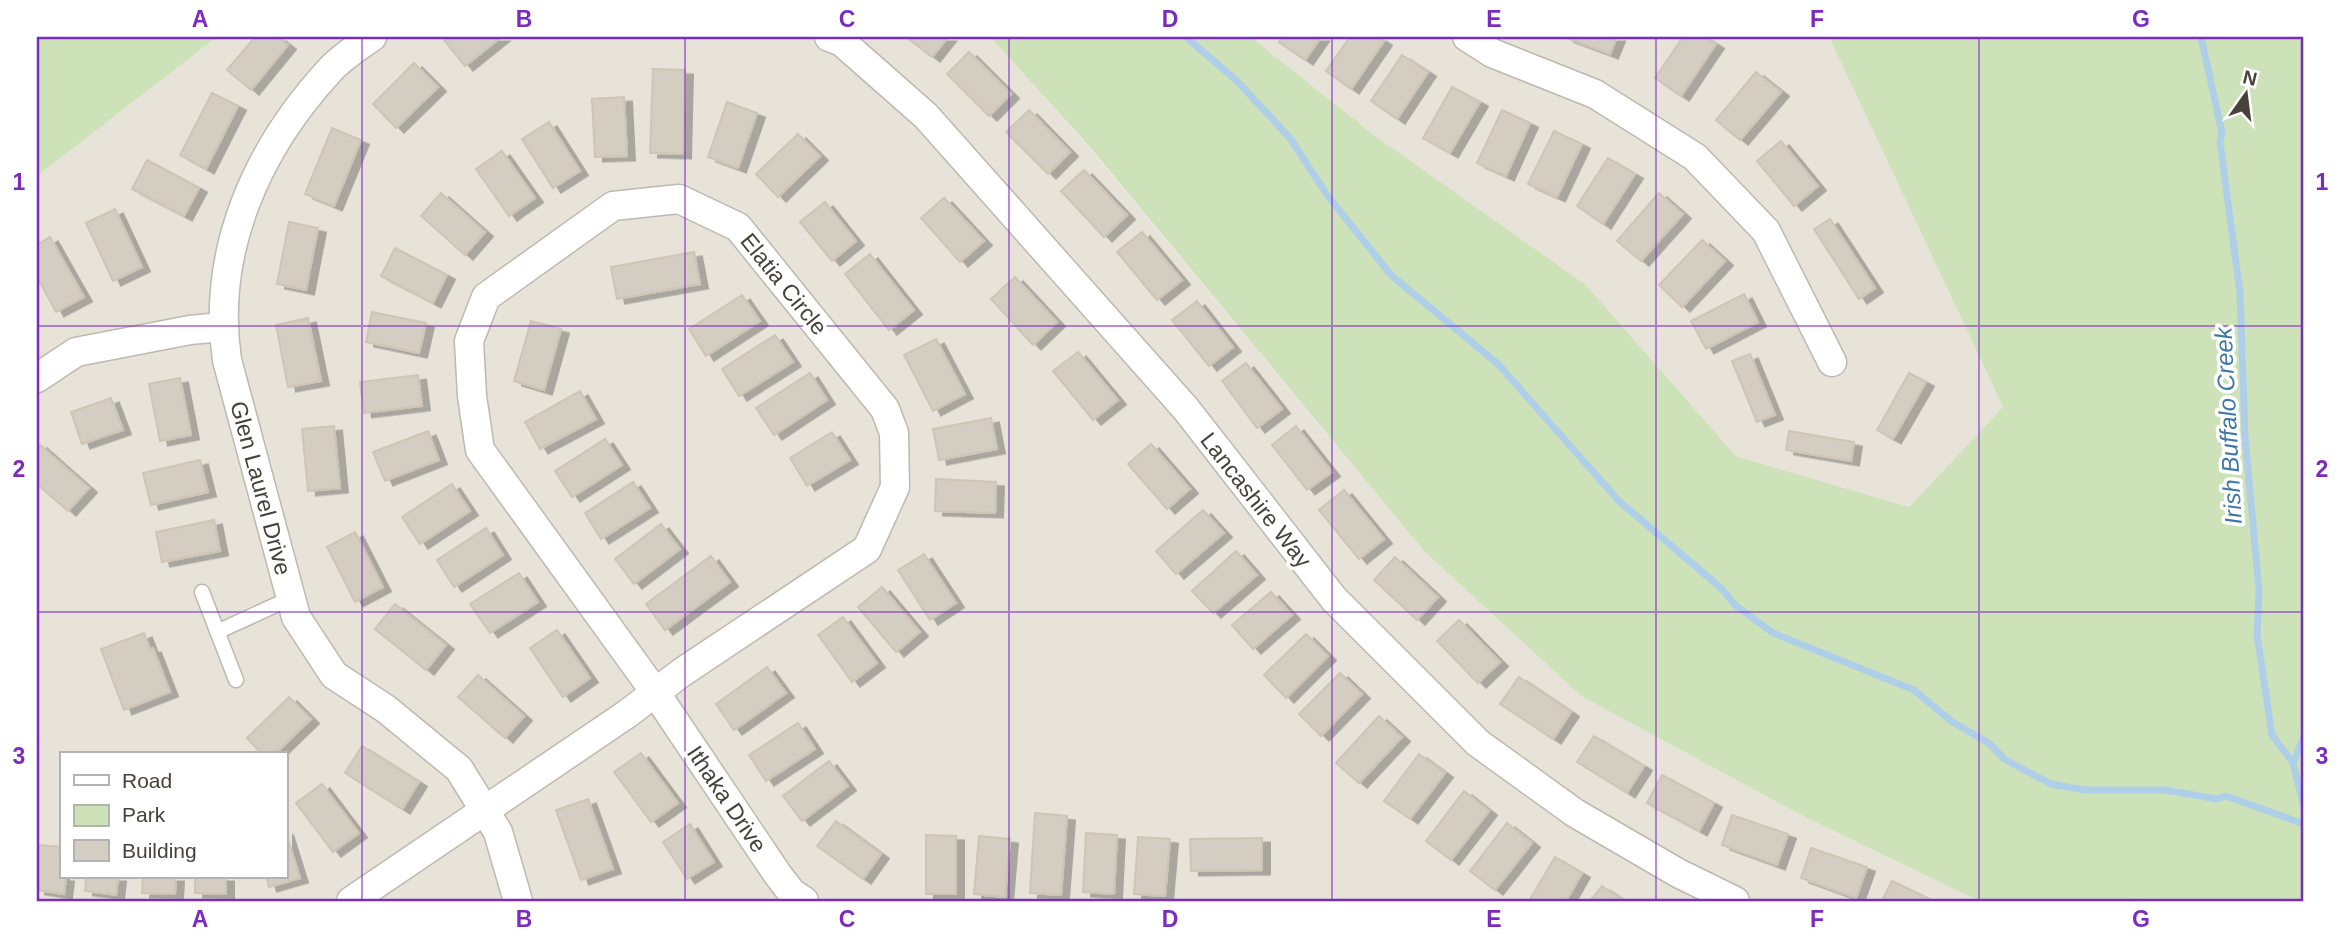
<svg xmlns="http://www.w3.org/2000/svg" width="2341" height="938" font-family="Helvetica,sans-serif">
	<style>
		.residential { fill: #e7e3d9; fill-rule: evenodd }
		.green { fill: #cee2b9 }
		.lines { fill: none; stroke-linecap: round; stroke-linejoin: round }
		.stream { stroke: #afcfe8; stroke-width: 7 }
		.building { fill: #d4cdc1; stroke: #cec5b5; stroke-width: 2; filter: url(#shadow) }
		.service-casing { stroke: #beb9ae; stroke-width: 17 }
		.minor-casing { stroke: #beb9ae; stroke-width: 31 }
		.service { stroke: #fff; stroke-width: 14 }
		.minor { stroke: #fff; stroke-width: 28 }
		.grid { fill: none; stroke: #7b2cbf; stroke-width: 2; stroke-opacity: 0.55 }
		.labels { text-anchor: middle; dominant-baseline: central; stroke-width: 7; stroke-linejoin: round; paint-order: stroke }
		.street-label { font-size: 23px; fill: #474239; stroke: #fff }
		.water-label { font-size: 24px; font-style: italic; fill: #3f77a6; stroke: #fff }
		.neatline { fill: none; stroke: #7b2cbf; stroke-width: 2.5 }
		.grid-label { font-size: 23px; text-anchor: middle; font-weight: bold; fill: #7b2cbf }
	</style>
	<defs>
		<filter id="shadow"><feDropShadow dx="8" dy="4.5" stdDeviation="0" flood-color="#0004"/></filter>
	</defs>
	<rect width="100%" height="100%" fill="#f3f1eb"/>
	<path class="residential" d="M217 37H990L1088 146 1424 551 1581 696 1805 817 1979 901H37V176ZM61 754H285V877H61Z
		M1251 37H1829L2003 407 1909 507 1736 456 1586 285 1374 135Z"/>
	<path class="green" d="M37 37H217L37 176Z
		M990 37H1251L1374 135 1586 285 1736 456 1909 507 2003 407 1829 37H2304V901H1979L1805 817 1581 696 1424 551 1089 146Z"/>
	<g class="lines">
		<path class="stream" d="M1186 37 1237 81 1290 138 1327 195 1391 275 1498 364 1619 501 1722 589 1735 605 1773 633 1914 690 1951 721 1990 744 2004 759 2051 784 2085 790H2165L2217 799 2226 796 2304 824
			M2201 37 2222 133 2220 142 2240 293 2245 436 2259 591 2257 635 2272 735 2293 763 2304 807
			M2293 763 2304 736"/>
	</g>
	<path class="building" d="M255 37H278L288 45 251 90 227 70Z
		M448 37H501L465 66 444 40Z
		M906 37H948L932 57Z
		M1283 37H1321L1305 60 1279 42Z
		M1350 37H1378L1384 41 1351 89 1326 71Z
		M1565 37H1617L1610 54Z
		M1683 37H1705L1716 44 1681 96 1655 78Z
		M969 52 1011 94 989 116 947 74Z
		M1402 55 1428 72 1397 119 1371 101Z
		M414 63 438 87 396 128 373 104Z
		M653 69 685 70 683 154 650 153Z
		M1756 72 1781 92 1740 140 1716 120Z
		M1452 87 1480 102 1450 153 1423 138Z
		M212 93 238 106 206 169 180 155Z
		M624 97 627 156 595 157 592 99Z
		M727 102 757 113 738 168 708 157Z
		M1029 110 1070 152 1048 174 1006 132Z
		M1502 110 1530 123 1506 176 1477 163Z
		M549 122 580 171 553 188 522 139Z
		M332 128 361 140 334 206 305 194Z
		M1554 131 1582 144 1557 197 1528 184Z
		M798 134 820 156 778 197 756 174Z
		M1781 141 1818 186 1794 206 1757 161Z
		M502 151 535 198 509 216 476 169Z
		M1608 158 1635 174 1603 224 1577 206Z
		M147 160 199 188 184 216 132 189Z
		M1084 170 1127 215 1104 237 1061 191Z
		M441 193 485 232 465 255 421 216Z
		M1659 193 1683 214 1641 261 1617 241Z
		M944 198 984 241 960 262 921 218Z
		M825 202 856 241 832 261 800 222Z
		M115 209 142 267 113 281 86 223Z
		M1830 219 1875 288 1859 299 1814 229Z
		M289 222 318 228 306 290 277 284Z
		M1142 232 1182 280 1157 300 1117 252Z
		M50 237 84 297 56 312 37 277V245Z
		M1702 240 1725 261 1682 307 1659 285Z
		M395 248 447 275 433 303 381 276Z
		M694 252 700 284 617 299 611 267Z
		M870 254 914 310 889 330 845 274Z
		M1015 277 1057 322 1033 345 991 299Z
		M1744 294 1758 322 1706 349 1691 321Z
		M742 295 760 321 706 356 689 329Z
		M1197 301 1233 347 1209 366 1172 320Z
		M372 312 426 323 419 353 366 342Z
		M308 318 321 381 288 387 276 325Z
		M531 321 561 329 544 390 514 381Z
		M775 335 793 362 739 396 722 369Z
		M936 339 965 394 933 411 904 355Z
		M1078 352 1118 400 1093 420 1053 371Z
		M1750 354 1775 415 1757 422 1732 361Z
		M1246 363 1282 409 1257 428 1222 381Z
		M810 373 827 400 774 435 756 408Z
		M1909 373 1926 382 1893 439 1877 430Z
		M418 375 422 406 364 413 360 382Z
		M180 378 191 435 160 441 149 384Z
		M580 391 596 419 540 449 525 422Z
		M111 398 123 430 82 444 71 412Z
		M991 418 997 449 939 460 933 429Z
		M334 426 340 488 308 491 302 429Z
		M1296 426 1332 472 1307 490 1272 445Z
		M428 431 439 460 385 481 373 452Z
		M1789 431 1854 442 1851 461 1786 450Z
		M832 432 850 460 807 486 790 458Z
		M605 439 622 465 572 497 555 471Z
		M39 444 89 488 68 511 37 484Z
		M1151 444 1190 489 1167 509 1128 464Z
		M200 460 208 492 151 505 143 473Z
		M936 479 996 482 995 513 935 511Z
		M633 482 650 508 601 539 585 513Z
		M452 484 470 511 420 544 402 517Z
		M1344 490 1384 539 1359 559 1319 510Z
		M1203 510 1224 533 1176 574 1156 551Z
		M214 520 220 551 162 562 156 532Z
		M661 524 680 549 634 584 615 559Z
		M486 528 503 555 454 587 437 560Z
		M355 532 383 587 355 602 327 547Z
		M1236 551 1257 575 1213 613 1192 591Z
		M924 554 956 603 930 620 898 570Z
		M711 556 730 582 665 630 646 604Z
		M1395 557 1438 597 1417 620 1374 580Z
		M519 573 538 602 490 633 470 604Z
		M882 587 920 632 896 652 858 607Z
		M1271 592 1292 615 1253 649 1232 625Z
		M395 604 446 645 426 670 375 629Z
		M843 617 877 663 852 682 818 635Z
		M1459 620 1500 662 1478 683 1437 641Z
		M557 630 590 678 563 697 530 648Z
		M144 633 150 649 153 648 170 692 124 710 101 649Z
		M1306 634 1328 656 1286 698 1264 675Z
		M767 667 786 693 734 730 716 704Z
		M1340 673 1362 694 1321 736 1299 714Z
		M478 675 524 716 505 738 458 697Z
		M1519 677 1571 712 1553 739 1500 704Z
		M289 697 311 719 275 754H262L247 738Z
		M1379 716 1402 737 1359 783 1336 763Z
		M798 723 815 749 766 781 749 755Z
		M1594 736 1644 766 1627 793 1577 762Z
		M362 746 419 782 402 809 345 773Z
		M641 753 678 803 651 822 614 772Z
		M1419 754 1445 773 1410 819 1384 801Z
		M829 761 848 786 802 821 783 796Z
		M1662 775 1714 803 1699 831 1647 803Z
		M322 784 359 833 333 852 296 803Z
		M1464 791 1489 811 1451 860 1426 841Z
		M588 799 613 869 581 880 556 810Z
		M1035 813 1067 816 1061 895 1030 893Z
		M1732 815 1788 834 1777 865 1722 845Z
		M836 821 881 854 863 879 817 846Z
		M1507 823 1532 843 1495 890 1470 871Z
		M690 824 714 862 687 879 663 842Z
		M285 830 300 878 269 887 266 877H285Z
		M1086 833 1117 835 1114 894 1083 892Z
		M926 835 956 836V894H926Z
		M979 836 1010 839 1005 897 974 894Z
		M1138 837 1170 839 1165 896 1134 894Z
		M1262 838V870L1191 871 1190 839Z
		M38 845 61 847V877H66L64 894 37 890Z
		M1811 848 1867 867 1856 898 1801 878Z
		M1555 857 1582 873 1566 901H1529Z
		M86 877H118L116 895 85 891Z
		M143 877H176L175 894 142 893Z
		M195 877H226V894L195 893Z
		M1892 881 1934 901H1882Z
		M1602 886 1624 901H1590Z"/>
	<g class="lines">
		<defs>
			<path id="service" d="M202 592 236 680
				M219 631 291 598"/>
			<path id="minor" d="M372 37C358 47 342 57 330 70 257 149 211 251 227 360L296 617 334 675 386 709 459 769 498 832 518 901
				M829 37 842 42 926 116 1186 409 1334 599 1478 743 1575 813 1678 873 1735 901
				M1467 37 1492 53 1595 94 1695 157 1766 231 1832 362
				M37 378 76 352 190 330 222 327
				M351 901 627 714 681 673 867 549 895 487 894 433 885 409 738 227 679 199 613 206 486 297 469 341 472 396 480 450 655 692 778 875 792 893 804 901"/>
		</defs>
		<use href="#service" class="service-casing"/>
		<use href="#minor" class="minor-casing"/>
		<use href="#service" class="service"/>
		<use href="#minor" class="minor"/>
	</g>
	<path class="grid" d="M362 37V901M685 37V901M1009 37V901M1332 37V901M1656 37V901M1979 37V901M37 326H2304M37 612H2304"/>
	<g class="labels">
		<g class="street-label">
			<text transform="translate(784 284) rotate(51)">Elatia Circle</text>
			<text transform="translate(261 488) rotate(75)">Glen Laurel Drive</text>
			<text transform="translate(1256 500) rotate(52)">Lancashire Way</text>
			<text transform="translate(727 799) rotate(56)">Ithaka Drive</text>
		</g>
		<g class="water-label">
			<text transform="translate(2228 426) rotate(-93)">Irish Buffalo Creek</text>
		</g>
	</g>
	<rect width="2341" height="938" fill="none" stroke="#ffffff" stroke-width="77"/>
	<rect x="60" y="752" width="228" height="126" fill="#ffffff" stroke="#b5b3b0" stroke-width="2"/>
	<rect x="74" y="775" width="35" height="10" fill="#ffffff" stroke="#b5b3b0" stroke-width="2"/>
	<text x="122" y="788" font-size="21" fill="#474239">Road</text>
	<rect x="74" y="805" width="35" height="21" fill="#cee2b9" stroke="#b5b3b0" stroke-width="2"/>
	<text x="122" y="822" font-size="21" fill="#474239">Park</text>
	<rect x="74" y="840" width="35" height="21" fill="#d4cdc1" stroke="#b5b3b0" stroke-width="2"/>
	<text x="122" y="858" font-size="21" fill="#474239">Building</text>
	<g transform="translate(2246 94) rotate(14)" stroke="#ffffff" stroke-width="5" paint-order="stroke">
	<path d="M0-5L12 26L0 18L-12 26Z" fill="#474239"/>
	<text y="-10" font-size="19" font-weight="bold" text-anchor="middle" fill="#474239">N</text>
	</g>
	<rect x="38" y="38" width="2264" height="862" class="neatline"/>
	<g class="grid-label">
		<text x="200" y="27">A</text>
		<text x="524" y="27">B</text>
		<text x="847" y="27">C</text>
		<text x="1170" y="27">D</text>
		<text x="1494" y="27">E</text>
		<text x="1817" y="27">F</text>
		<text x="2141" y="27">G</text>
		<text x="19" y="190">1</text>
		<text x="2322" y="190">1</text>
		<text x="19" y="477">2</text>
		<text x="2322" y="477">2</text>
		<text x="19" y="764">3</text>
		<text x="2322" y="764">3</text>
		<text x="200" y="927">A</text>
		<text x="524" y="927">B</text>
		<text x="847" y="927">C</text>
		<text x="1170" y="927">D</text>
		<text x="1494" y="927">E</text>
		<text x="1817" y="927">F</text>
		<text x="2141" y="927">G</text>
	</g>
</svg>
